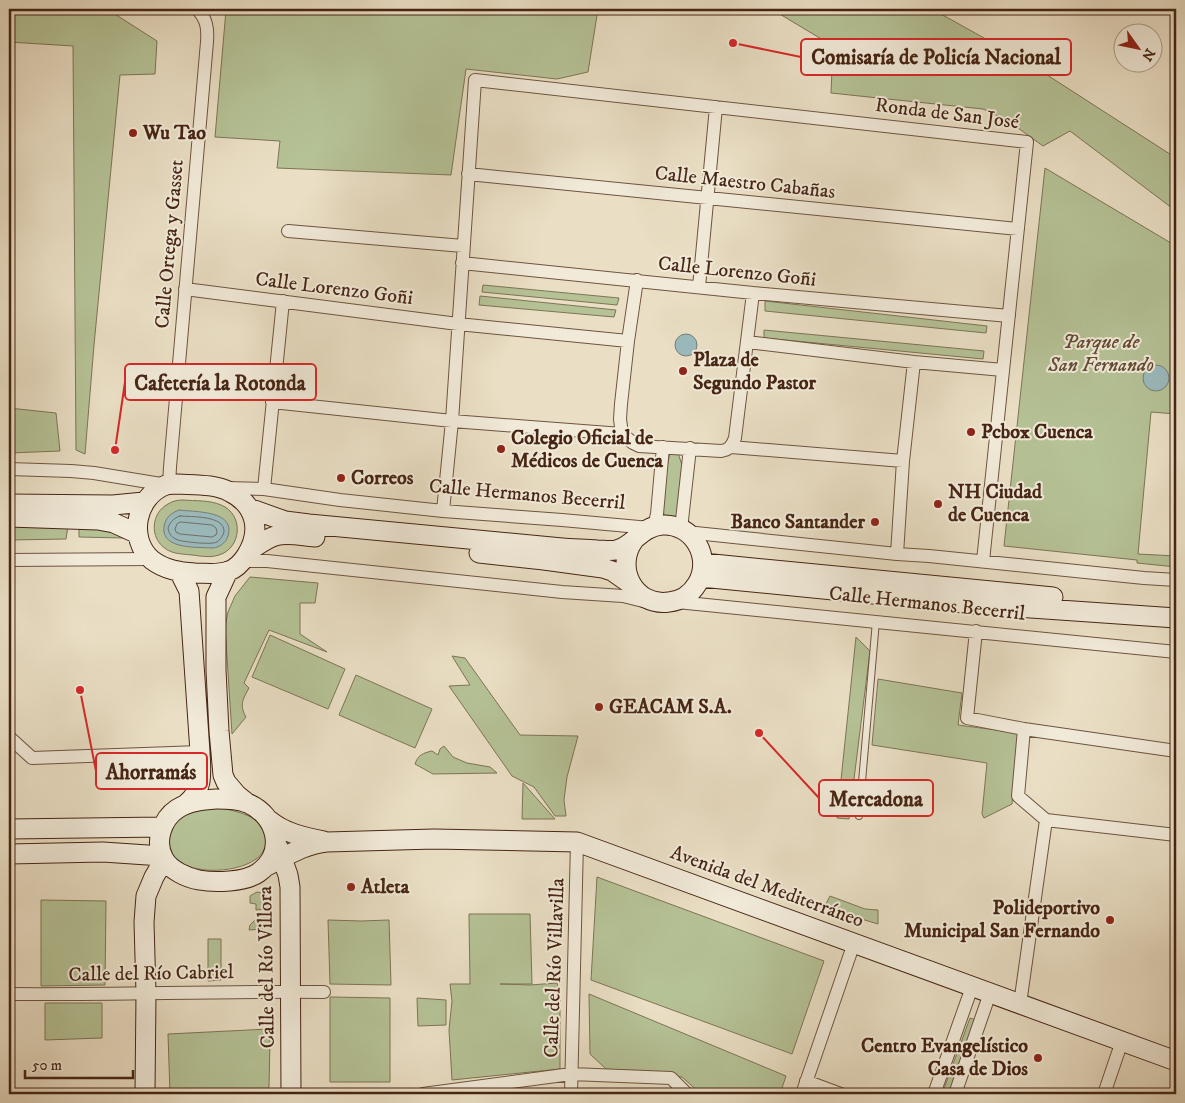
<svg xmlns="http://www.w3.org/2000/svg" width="1185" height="1103" font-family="'IM FELL DW Pica',serif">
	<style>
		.green { fill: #b5c296; stroke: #7e7455 }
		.water { fill: #9bbabd; stroke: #797e79 }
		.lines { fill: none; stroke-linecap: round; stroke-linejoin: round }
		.shore { stroke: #707068; stroke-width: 1 }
		.lane-casing { stroke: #6f5440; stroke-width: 8 }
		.street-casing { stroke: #6f5440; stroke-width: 14 }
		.secondary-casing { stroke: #462514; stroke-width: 21 }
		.lane { stroke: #f1ead9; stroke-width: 6 }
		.street { stroke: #f1ead9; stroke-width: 12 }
		.secondary { stroke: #f1ead9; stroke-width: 19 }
		.poi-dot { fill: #8f2418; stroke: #f1ead9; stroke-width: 2 }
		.labels { text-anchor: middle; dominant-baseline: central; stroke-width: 4; stroke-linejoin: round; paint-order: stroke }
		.street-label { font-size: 20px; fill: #462514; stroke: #f1ead9 }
		.poi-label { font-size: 20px; font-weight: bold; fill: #462514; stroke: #f1ead9; text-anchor: start }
		.park-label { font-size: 20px; font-style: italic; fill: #624c34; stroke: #f1ead9 }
		.leader { fill: none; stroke: #d62828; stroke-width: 2 }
		.callout-dot { fill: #d62828; stroke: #f1ead9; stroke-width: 2 }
		.callout { fill: #f1ead9; stroke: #d62828; stroke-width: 2 }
		.callout-label { font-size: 21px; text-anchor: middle; font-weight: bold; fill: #462514 }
	</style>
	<rect width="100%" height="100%" fill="#eadfc5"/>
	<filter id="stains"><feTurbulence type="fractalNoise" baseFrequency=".004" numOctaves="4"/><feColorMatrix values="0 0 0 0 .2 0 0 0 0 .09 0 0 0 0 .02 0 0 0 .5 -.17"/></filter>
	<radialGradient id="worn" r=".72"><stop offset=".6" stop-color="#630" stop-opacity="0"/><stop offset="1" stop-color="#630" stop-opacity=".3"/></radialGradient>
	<path class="green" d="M9 9H107L157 41 155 74 120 75 94 345 85 454 76 450 73 46 9 42Z
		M232 9H598L588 72 557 79 466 69 451 175 277 168 280 141 215 137 226 10Z
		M776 9H932L1027 62 1176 158V211L1070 131 1043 146 1007 120 983 109 831 93 833 46 778 13Z
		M1045 168 1176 246V414L1151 412 1138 554 1176 556V567L1137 563V560L1004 546Z
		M483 285 619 298 617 305 482 292Z
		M480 296 616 310 614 317 479 305Z
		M765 301 987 326 986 333 765 311Z
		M764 330 984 351 983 359 764 338Z
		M9 408 56 413 60 451 9 453Z
		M670 453H678L682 465 677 517 665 519 663 510 666 471Z
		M183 500C195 501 210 500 221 505 244 514 242 548 219 555 210 558 201 556 192 555 183 554 173 554 166 549 149 538 151 513 168 504 173 501 177 500 183 500Z
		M9 526H68L66 539 9 540Z
		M79 526H105L124 538 79 537Z
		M250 577 318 583 315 603H300V634L327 652 269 630 244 683 249 688C243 699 239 705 246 717L232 734 225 627 228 612 235 596Z
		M270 635 345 669 328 709 252 677Z
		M856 637 870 651 849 819 837 818Z
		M452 656 465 658 520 735 578 736 567 777 564 800 566 816H555L534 787 512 776 449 686 470 685Z
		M356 675 432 709 415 748 339 715Z
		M878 679 962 693 958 725 1019 733 1012 804 984 818 982 814 987 763 872 745Z
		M444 746 453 757 467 763 490 767 497 773 433 774 415 764C418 755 423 753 432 751L438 755 440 749Z
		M523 783 555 819H522Z
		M219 808C238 811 270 818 266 843 265 849 262 855 256 859 236 874 182 877 169 850 167 846 167 839 167 835 171 830 174 822 179 818 189 809 208 808 219 808Z
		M597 877 824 961 792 1054 591 980Z
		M257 892 262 893 266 895 267 909 256 910V904L250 903V896Z
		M830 896 865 909 878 910V924L824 908Z
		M41 900 106 901 105 985 41 986Z
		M469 914H530L532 984H500L530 985 557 983 560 998V1069L452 1080 449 1030 452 1001 450 984H470Z
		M257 918H267L268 924 263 929 249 930 250 925Z
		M328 920 361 921 389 920 391 985 330 984Z
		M208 939H221V980L208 981Z
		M589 994 786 1076 780 1094H701L682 1077 606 1069 590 1054Z
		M330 997 390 998V1082H330Z
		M417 998 446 1000V1025L418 1026Z
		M45 1003H102V1038L45 1040Z
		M970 1018 979 1021 952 1094H942Z
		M269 1029 270 1039 269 1087 263 1094H170L168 1034Z"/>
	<path class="water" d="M675 345a11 11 0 1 1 22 0a11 11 0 1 1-22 0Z
		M1143 378a13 13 0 1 1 26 0a13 13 0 1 1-26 0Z
		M179 510C194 512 236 510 228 536 226 543 220 547 213 548 199 547 161 550 164 527 165 518 171 513 179 510Z"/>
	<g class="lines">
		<path class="shore" d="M180 516C191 517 225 515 224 532 223 536 220 540 217 542 212 545 184 542 178 540 172 538 169 534 168 528 170 522 174 518 180 516Z
			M181 522 212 525 216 528 217 532 216 535 212 537 180 534 176 532 175 529 177 524Z"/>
		<defs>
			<path id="lane" d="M859 816 876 621"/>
			<path id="street" d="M468 174 1018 229
				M288 231 463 246
				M462 263 753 293 1009 316
				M637 280 628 341 621 404 620 419 622 434 633 443 639 446 721 451C729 450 732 446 735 438L753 293
				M699 287 716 107
				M185 289 458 324 628 341
				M747 342 914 362 1003 370
				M272 402 452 421 622 434
				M731 447 903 461
				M9 469 71 471 94 473 167 485
				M169 485 170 467 207 42C208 29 207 19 197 9
				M226 488 264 489 340 500 443 511 562 520 650 528 655 522 657 514 663 447
				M264 489 283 301
				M443 511 452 421 475 80 1027 142 983 561
				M681 529 690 448
				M686 532 897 554 929 556 1144 578 1176 580
				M897 554 903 461 914 362
				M9 560 151 559
				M242 561H267L562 592 623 596 647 602
				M677 602 1176 652
				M976 631 967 718 1024 729 1176 751
				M9 737 32 758 200 752
				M1046 820 1176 835
				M9 994C114 995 219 991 324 992
				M1020 1004 1046 820 1018 796 1024 729
				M806 1081 841 1094
				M423 1094 571 1074 671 1078 687 1094
				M571 1094 577 842
				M802 1094 854 943
				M934 1094 972 987
				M955 1094 990 993
				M1104 1094 1122 1041"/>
			<path id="secondary" d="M178 484C195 485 215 484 230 492 256 505 262 531 246 556 242 562 237 568 229 571 218 575 207 573 195 573 180 572 165 570 152 560 127 539 136 496 166 485 170 484 174 484 178 484Z
				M9 504 113 505 144 502
				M249 508 285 521 309 524 562 548C574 549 585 549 597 550 603 550 610 551 616 550 634 546 640 527 662 525 693 523 713 558 697 584 691 594 681 601 669 602 634 607 614 567 634 540
				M9 517 98 520 114 523 138 534
				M250 550C258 545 266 539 275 536 287 532 302 536 315 537
				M479 553 544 560 603 568 612 571 632 585
				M703 563 1053 597
				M179 571 189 591 200 752C201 773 204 790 186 804
				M228 571 216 597V670L219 731 223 775 226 782 237 795 247 803
				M701 577 974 604 1176 618
				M217 799C227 799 238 799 247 803 277 815 287 853 258 873 245 882 215 883 199 880 187 878 170 870 164 859 154 842 162 819 177 809 189 801 204 800 217 799Z
				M269 820C284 833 304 837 324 841
				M9 829 162 827
				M278 847 288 875 290 887 291 1094
				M9 854 103 852 162 856
				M265 867C285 857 304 844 327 842L434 839 577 842 1176 1061
				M145 1094 146 993 144 922 146 896 154 877 164 860"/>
		</defs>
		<use href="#lane" class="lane-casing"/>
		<use href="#street" class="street-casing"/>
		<use href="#secondary" class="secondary-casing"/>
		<use href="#lane" class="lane"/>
		<use href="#street" class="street"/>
		<use href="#secondary" class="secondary"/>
	</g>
	<g class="poi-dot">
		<circle cx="133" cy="133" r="5"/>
		<circle cx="683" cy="371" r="5"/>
		<circle cx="971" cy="432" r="5"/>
		<circle cx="501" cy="449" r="5"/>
		<circle cx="341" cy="478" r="5"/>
		<circle cx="938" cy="504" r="5"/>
		<circle cx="875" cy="522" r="5"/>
		<circle cx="599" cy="707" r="5"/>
		<circle cx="351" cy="887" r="5"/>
		<circle cx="1110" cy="920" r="5"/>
		<circle cx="1038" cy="1058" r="5"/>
	</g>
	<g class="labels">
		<g class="street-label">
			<text transform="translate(947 114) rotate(7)">Ronda de San José</text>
			<text transform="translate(745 183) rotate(6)">Calle Maestro Cabañas</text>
			<text transform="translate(170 244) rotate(-85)">Calle Ortega y Gasset</text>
			<text transform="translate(737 272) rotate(6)">Calle Lorenzo Goñi</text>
			<text transform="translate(334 289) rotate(7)">Calle Lorenzo Goñi</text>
			<text transform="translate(527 495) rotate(5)">Calle Hermanos Becerril</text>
			<text transform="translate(927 604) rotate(6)">Calle Hermanos Becerril</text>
			<text transform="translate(767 887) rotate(20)">Avenida del Mediterráneo</text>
			<text transform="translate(267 967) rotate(-91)">Calle del Río Villora</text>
			<text transform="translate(555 968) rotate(-88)">Calle del Río Villavilla</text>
			<text transform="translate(151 974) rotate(-1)">Calle del Río Cabriel</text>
		</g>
		<g class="poi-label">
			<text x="143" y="133">Wu Tao</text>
			<text x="693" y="360">Plaza de<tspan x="693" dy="23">Segundo Pastor</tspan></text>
			<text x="981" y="432">Pcbox Cuenca</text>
			<text x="511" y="438">Colegio Oficial de<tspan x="511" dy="23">Médicos de Cuenca</tspan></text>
			<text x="351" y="478">Correos</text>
			<text x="948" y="492">NH Ciudad<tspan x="948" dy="23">de Cuenca</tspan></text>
			<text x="865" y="522" text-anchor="end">Banco Santander</text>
			<text x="609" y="707">GEACAM S.A.</text>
			<text x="361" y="887">Atleta</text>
			<text x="1100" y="908" text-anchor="end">Polideportivo<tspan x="1100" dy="23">Municipal San Fernando</tspan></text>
			<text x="1028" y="1046" text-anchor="end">Centro Evangelístico<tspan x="1028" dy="23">Casa de Dios</tspan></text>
		</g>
		<g class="park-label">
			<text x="1101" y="342">Parque de<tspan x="1101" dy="23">San Fernando</tspan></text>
		</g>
	</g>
	<path class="leader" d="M733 43L801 57M115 450L125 382M80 690L96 771M759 733L819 798"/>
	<g class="callout-dot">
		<circle cx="733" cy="43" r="5"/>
		<circle cx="115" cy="450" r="5"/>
		<circle cx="80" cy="690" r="5"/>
		<circle cx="759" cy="733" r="5"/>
	</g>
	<g class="callout">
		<rect x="801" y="39" width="270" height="36" rx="5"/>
		<rect x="125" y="364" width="191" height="36" rx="5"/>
		<rect x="96" y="753" width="111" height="36" rx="5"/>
		<rect x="819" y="780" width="114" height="36" rx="5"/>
	</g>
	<g class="callout-label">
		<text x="936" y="64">Comisaría de Policía Nacional</text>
		<text x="220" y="390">Cafetería la Rotonda</text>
		<text x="151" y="779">Ahorramás</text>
		<text x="876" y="806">Mercadona</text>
	</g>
	<rect width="1185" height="1103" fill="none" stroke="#eadfc5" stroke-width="30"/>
	<rect x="10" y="10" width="1165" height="1083" fill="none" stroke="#462514" stroke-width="2.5"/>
	<rect x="15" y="15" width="1155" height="1073" fill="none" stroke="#462514"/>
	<g transform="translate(1138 48) rotate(123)"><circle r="24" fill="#f1ead9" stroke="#ad9b8a"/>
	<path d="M0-4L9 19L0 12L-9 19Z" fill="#8f2418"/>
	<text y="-8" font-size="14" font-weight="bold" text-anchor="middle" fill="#462514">N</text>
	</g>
	<path d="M25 1070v8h108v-8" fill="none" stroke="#462514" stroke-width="2.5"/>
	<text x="32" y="1070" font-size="15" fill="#462514" stroke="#f1ead9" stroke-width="4" paint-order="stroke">50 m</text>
	<rect width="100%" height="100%" filter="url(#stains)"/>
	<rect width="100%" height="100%" fill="url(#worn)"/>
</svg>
